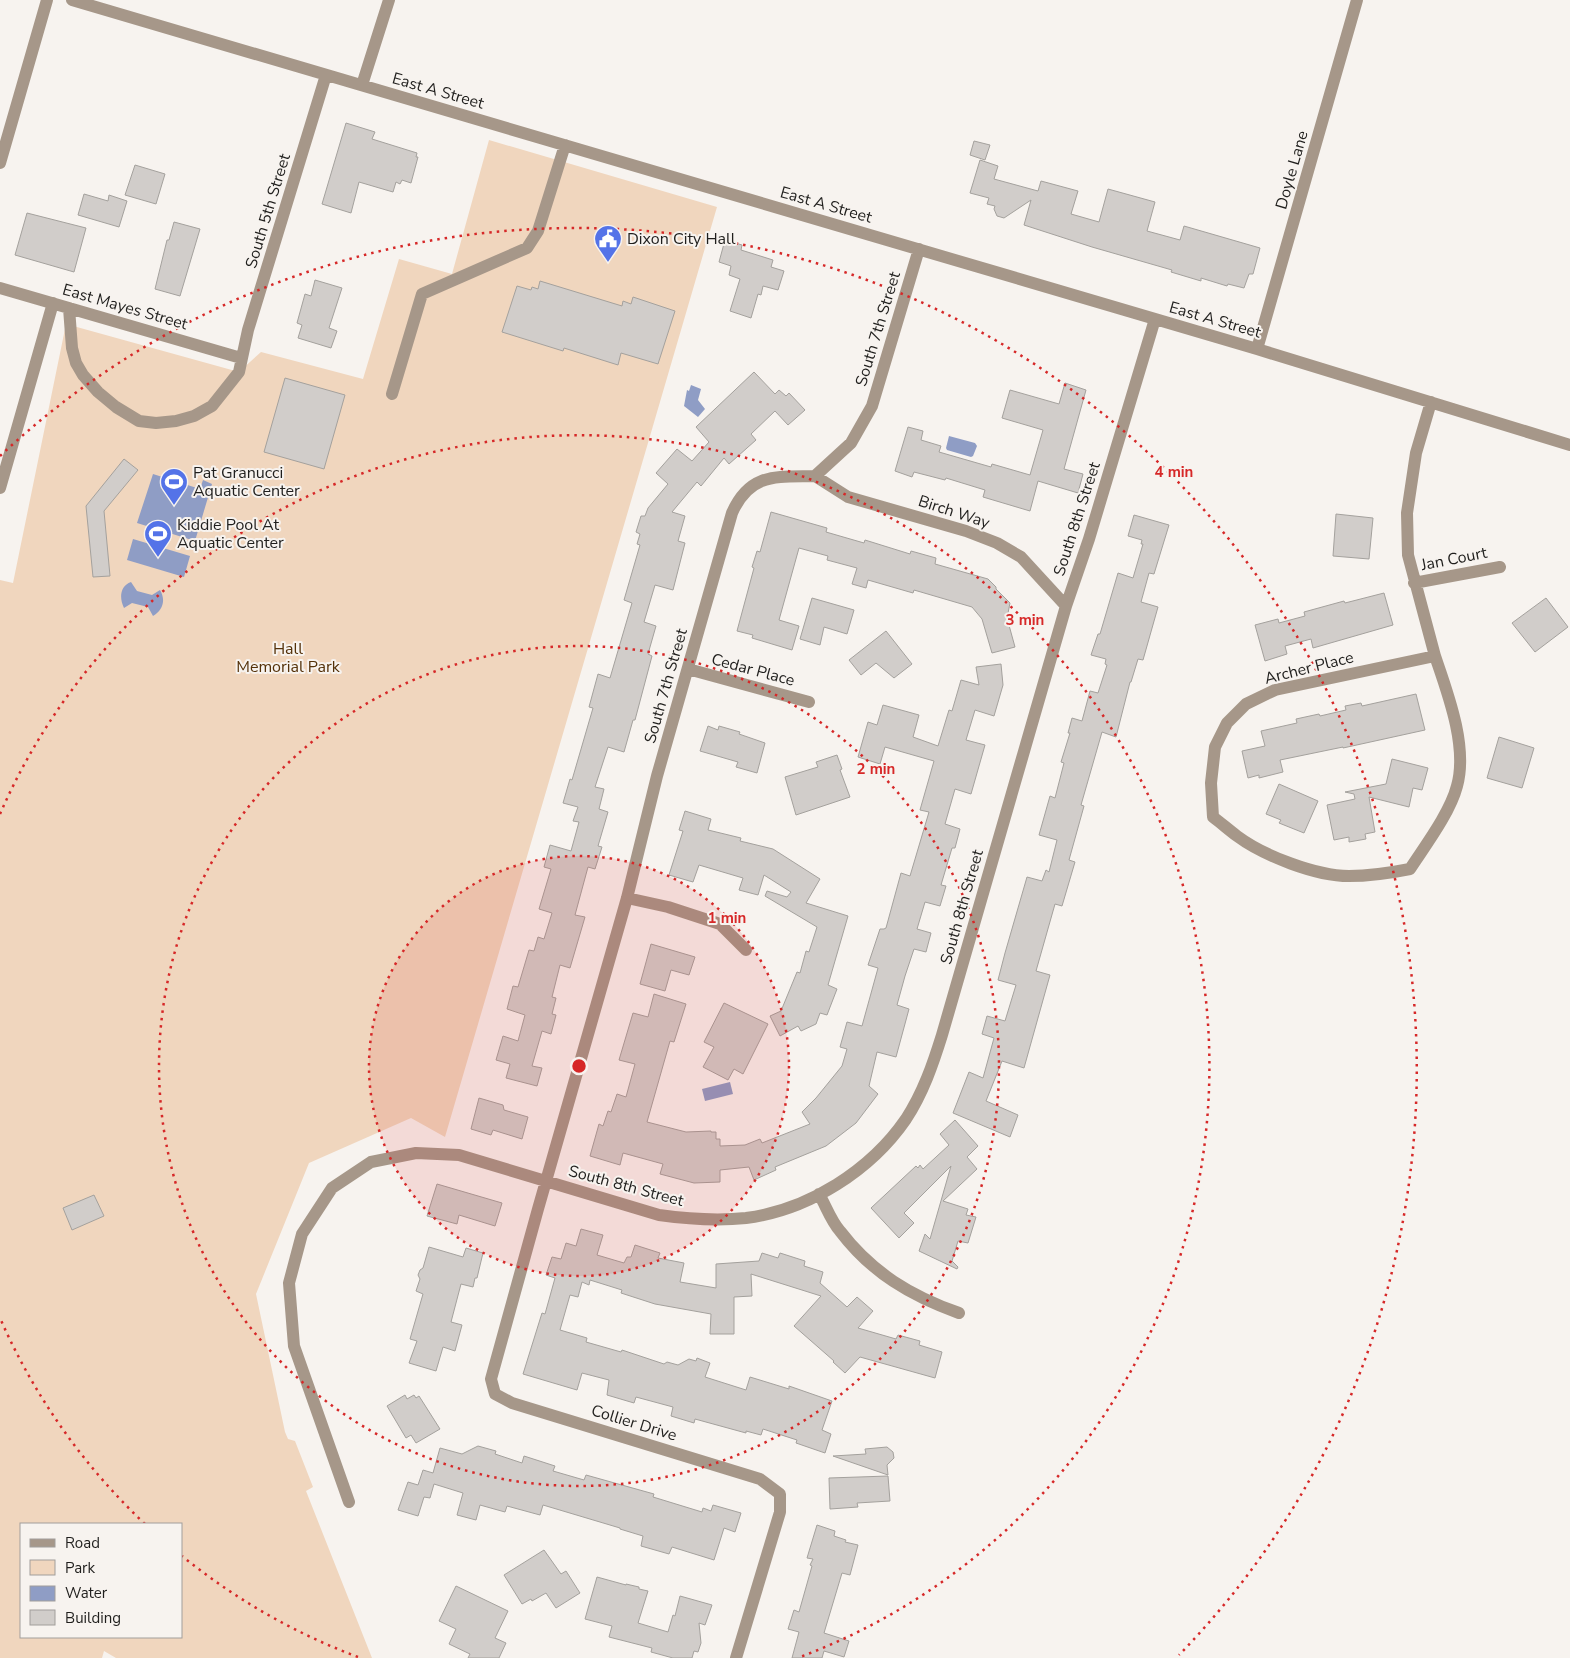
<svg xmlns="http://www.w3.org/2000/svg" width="1570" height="1658" font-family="'Nunito Sans',sans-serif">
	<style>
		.green { fill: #f0d6be; fill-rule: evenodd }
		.water { fill: #8f9dc5 }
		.building { fill: #d1cdca; stroke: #a4a19d }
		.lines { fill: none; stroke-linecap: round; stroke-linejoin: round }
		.minor { stroke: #a69789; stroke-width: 12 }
		.ring { fill: none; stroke: #d62828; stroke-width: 2.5; stroke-dasharray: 2.5 5 }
		.labels { text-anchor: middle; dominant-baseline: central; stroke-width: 4; stroke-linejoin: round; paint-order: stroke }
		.street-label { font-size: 16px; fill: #201f1d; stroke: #f7f3ef }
		.poi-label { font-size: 16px; fill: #201f1d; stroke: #f7f3ef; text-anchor: start }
		.park-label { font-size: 16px; fill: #543109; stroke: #f7f3ef }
		.centre { fill: #d62828; stroke: #f7f3ef; stroke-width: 2.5 }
		.ring-label { font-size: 15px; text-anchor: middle; font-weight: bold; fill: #d62828; stroke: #f7f3ef; stroke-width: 4; stroke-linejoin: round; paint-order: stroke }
	</style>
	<rect width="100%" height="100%" fill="#f7f3ef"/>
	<path class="green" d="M489 140 717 207 445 1137 411 1118 309 1163 256 1294 285 1432 288 1439 295 1441 313 1487 306 1491 372 1658H116L104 1651 102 1658H0V580L13 583 66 324 239 372 261 352 363 379 399 259 452 274ZM21 1524H181V1637H21Z"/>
	<path class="water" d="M691 385 701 389 698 400 705 409 698 417 684 406 687 390 689 391Z
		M949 436 975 443 977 446 973 456 971 457 947 450 946 448Z
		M153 474 200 489 203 480 212 484 195 541 137 523Z
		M133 539 190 556 184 577 127 560Z
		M131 582 137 591 152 595 160 590C166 600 163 610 153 616L148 607 132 603 124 608C119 598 120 586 131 582Z
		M730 1082 733 1094 705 1101 702 1089Z"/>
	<path class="building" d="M346 123 375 132 372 139 417 153 416 157H418L411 183 402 180 400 184 396 182 393 192 359 182 351 213 322 204Z
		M974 141 990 145 985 160 970 155Z
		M980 160 998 166 994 179 1038 191 1041 181 1078 191 1071 214 1099 222 1108 189 1155 202 1147 231 1180 240 1184 226 1260 248 1253 274H1249L1244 288 1228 284 1227 286 1201 278V281L1171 272 1172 270 1092 247 1024 225 1031 200 1004 218 997 216 994 209 995 206 987 204 989 198 970 193Z
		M135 165 165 174 156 204 125 195Z
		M84 194 108 201 109 195 127 201 119 227 78 215Z
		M27 213 86 228 74 272 15 255Z
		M174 222 200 229 180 296 155 289 167 240H169Z
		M725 240 742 245 741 250 773 260 771 267 784 271 778 290 763 286 761 295 758 294 751 318 730 311 740 279 729 275 731 266 719 262Z
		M315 280 342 288 329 328 337 331 331 348 298 338 302 325 297 323 305 294 311 296Z
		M540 281 622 306 623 301 631 304 633 297 675 311 658 364 621 353 618 365 564 348 563 351 502 332 517 286 531 290 532 287 538 289Z
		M754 372 775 394 779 390 786 396 789 393 805 410 788 425 775 411 751 434 756 440 729 464 724 458 701 486 697 482 672 512 685 516 678 541 685 543 673 590 655 585 644 622 656 626 648 654 652 656 635 720H633L624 752 608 747 595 787 604 789 599 809 608 812 598 846 602 847 595 869 588 867 575 915 585 917 570 968 560 965 552 997 556 998 552 1014 556 1015 551 1034 542 1031 532 1066 542 1068 537 1086 506 1078 510 1064 496 1060 503 1036 518 1041 525 1015 507 1009 513 986 518 987 529 950 534 951 538 937 544 939 552 913 539 909 551 869 544 867 550 845 571 851 579 822 573 821 578 807 563 803 570 779 572 780 593 708 589 707 598 674 610 678 632 603 624 600 640 545 637 544 640 534 636 532 641 516H645L648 508 668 484 656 473 677 449 692 461 709 442 696 427Z
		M285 378 345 395 324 469 264 452Z
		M1065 383 1086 390 1064 469 1083 474 1078 493 1038 481 1030 511 983 497 985 490 946 478 945 480 914 472 912 477 895 471 908 427 923 431 921 440 941 446 939 452 991 467 992 464 1030 475 1043 430 1002 418 1010 390 1059 404Z
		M124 459 138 470 104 511 110 576 93 577 86 506Z
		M771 512 827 528 826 532 864 543 865 540 910 554 911 551 936 558 935 564 988 579 996 587V589L1010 603 1007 618 1015 647 992 653 982 619 972 607 914 590 913 593 868 580 866 588 852 584 857 568 827 560 828 556 799 548 779 620 799 626 792 650 752 638 753 635 737 631 754 568 752 567 757 551 760 552Z
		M1336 514 1373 518 1369 559 1333 556Z
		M1134 515 1169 525 1154 574 1149 573 1141 602 1158 607 1143 660 1138 659 1131 682H1130L1116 737 1102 732 1081 805 1084 806 1069 860 1075 862 1062 906 1055 904 1036 971 1050 975 1024 1068 1002 1061 986 1101 1018 1115 1010 1137 953 1113 969 1072 983 1078 994 1038 982 1034 987 1016 1005 1021 1016 985 998 980 1005 953 1027 877 1042 881 1046 870 1049 872 1057 840 1039 835 1050 796 1055 798 1064 763 1061 762 1070 733H1068L1072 718 1082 721 1090 691 1098 693 1107 665 1105 664 1106 659 1091 655 1098 634H1100L1118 573 1133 578 1143 544H1141L1142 540 1128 536Z
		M1384 593 1393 625 1313 648 1311 639 1285 646 1287 654 1265 661 1255 625 1278 619 1279 623 1305 616 1304 612 1344 601 1345 603Z
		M812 598 854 610 847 634 824 627 820 645 800 639Z
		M1546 598 1568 627 1535 652 1512 623Z
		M886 631 912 664 894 678 876 663 861 675 849 660Z
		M1001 664 1003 685 994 716 975 710 966 740 985 745 971 794 955 789 945 824 960 829 955 848H952L941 885 946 886 940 906 925 902 917 929 931 933 926 952 914 949 905 976 897 1005 909 1009 896 1057 877 1052 869 1086 878 1094 856 1123 826 1146 775 1167 776 1170 754 1180 749 1167 720 1170V1182L694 1183 660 1174 663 1164 623 1153 620 1165 590 1156 599 1124 603 1126 608 1111 611 1112 617 1094 626 1097 635 1064 619 1060 633 1013 648 1017 654 994 686 1004 674 1042 670 1041 647 1122 686 1132 711 1131V1132H716V1139H720V1146L745 1145 760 1139 762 1143 810 1124 802 1112 816 1098 842 1066 847 1049 840 1047 847 1022 862 1026 878 968 868 965 880 929H884L886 928 901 873 910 876 929 812 920 810 934 761 885 747 880 764 858 757 868 722 877 725 883 705 919 715 913 737 938 746 949 710 952 711 961 680 979 685 976 667Z
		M1416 694 1425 730 1343 748V747L1280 760 1283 772 1259 778V775L1248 778 1242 751 1265 746 1261 731 1297 723 1296 719 1319 714 1320 716 1346 710 1345 706 1361 703 1362 706Z
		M708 726 718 730 719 726 740 732 739 734 765 743 757 773 736 767 738 762 700 751Z
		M1499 737 1534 748 1522 788 1487 778Z
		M837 755 842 769 840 770 850 797 796 815 785 777 818 767 816 762Z
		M1392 759 1428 768 1422 790 1413 788 1409 807 1369 797 1375 832 1365 834 1366 839 1349 842V837L1334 840 1327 805 1355 799 1354 794 1345 792 1386 784Z
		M1279 784 1318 801 1304 833 1279 823 1281 820 1266 814Z
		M685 811 711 819 708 830 741 838 740 841 773 849 820 879 806 903 848 916 828 985 837 989 827 1015 820 1013 816 1024 801 1031 798 1026 780 1036 770 1016 781 1011 797 972 800 973 806 951 809 952 817 927 765 896 767 891 787 897 791 892 764 875 758 895 739 890 743 878 699 865 693 882 669 875 683 831 679 830Z
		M651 944 695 957 689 975 671 970 665 991 640 984Z
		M724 1003 768 1024 743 1074 734 1069 728 1080 703 1067 714 1047 704 1042Z
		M479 1098 503 1105 504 1110 528 1117 522 1139 493 1130 491 1135 471 1129Z
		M955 1120 978 1146 967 1157 977 1169 943 1201 968 1209 966 1215 976 1217 968 1243 958 1241 952 1261 958 1267 957 1269 919 1251 925 1234 930 1239 951 1166 904 1213 914 1223 899 1238 871 1208 916 1166 918 1168 920 1165 923 1169 949 1145 940 1134Z
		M437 1184 502 1203 495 1226 459 1215 457 1224 427 1216Z
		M94 1195 104 1216 72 1230 63 1208Z
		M581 1229 603 1235 597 1255 624 1263 627 1257H631L635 1245 660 1253 658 1258 684 1263 680 1282 716 1288V1264L759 1261 762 1253 778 1258 780 1253 805 1261 804 1266 823 1272 820 1283 847 1307 857 1297 873 1311 858 1328 896 1339 898 1335 920 1341 919 1345 942 1352 935 1378 860 1357 845 1373 833 1362 834 1361 794 1326 821 1296 751 1274 752 1296 734 1297V1334H710L711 1314 655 1304 621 1293 622 1290 590 1280 589 1285 582 1282 578 1297 570 1295 560 1330 587 1338 586 1342 621 1352 622 1350 664 1364 667 1362 678 1365 689 1359 696 1361 697 1358 710 1363 705 1377 746 1390 750 1377 789 1389V1386L832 1401 822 1430 831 1434 825 1453 796 1443 797 1440 763 1429 761 1435 746 1431V1433L695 1419 694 1423 671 1416 673 1407 636 1397 634 1403 607 1395 609 1380 582 1373 577 1390 523 1374 542 1313 545 1314 555 1278 546 1275 552 1257 561 1259 566 1243 576 1246Z
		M429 1247 463 1257 466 1248 483 1253 477 1278H475L473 1287 461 1284 451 1322 462 1325 455 1351 443 1347 436 1371 409 1363 417 1341 410 1339 423 1294 416 1291 420 1279 418 1275 420 1270 423 1268Z
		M405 1395 407 1399 414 1395 416 1398 419 1396 440 1429 416 1443 411 1435 406 1438 387 1406Z
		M478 1446 496 1451 495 1454 522 1463 524 1456 555 1466 553 1471 584 1480 586 1475 654 1494 653 1497 702 1512 703 1508 711 1511 713 1505 741 1513 735 1532 724 1528 714 1560 672 1547 669 1554 641 1546 643 1536 620 1529V1528L543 1505 540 1515 507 1506 505 1512 480 1505 476 1520 457 1515 463 1493 434 1484 430 1498 424 1497 418 1516 398 1510 408 1482 418 1485 423 1470 433 1473 440 1448 462 1454Z
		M887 1447 893 1452 894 1458 887 1465 888 1475 833 1456 866 1454 865 1449Z
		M888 1476 890 1501 857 1503 858 1507 830 1509 829 1478Z
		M817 1525 835 1531 834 1536 846 1540 845 1542 858 1545 850 1575 842 1573 824 1633 849 1641 844 1657 824 1651 822 1658H792L799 1632 788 1629 794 1610 799 1612 812 1566 810 1565 813 1559 807 1558Z
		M544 1550 561 1574 566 1571 580 1593 556 1608 546 1593 532 1601 531 1599 522 1604 504 1575Z
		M597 1577 626 1585V1584L639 1587V1589L648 1591 638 1623 668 1632 673 1615 675 1616 680 1596 712 1605 705 1625 699 1623 701 1643 698 1652 694 1651 692 1658H673L651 1652 652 1648 609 1637 612 1626 585 1619Z
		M456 1586 508 1611 495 1638 506 1643 499 1658H468L470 1654 449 1644 456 1629 439 1621Z"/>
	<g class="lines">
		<path class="minor" d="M72 0 1257 349 1570 445
			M362 85 389 0
			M0 163 47 0
			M0 288 241 358
			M69 308 72 348 76 363 83 375 98 392 116 407 139 421 156 423 176 421 194 416 212 406 239 372 248 330 326 75
			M1257 349 1357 0
			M392 394 422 294 527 248 538 231 565 145
			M1431 402 1416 453 1407 513 1408 555 1435 656
			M815 476 848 497 966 531 997 543 1021 557 1066 606
			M0 488 53 303
			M1414 583 1500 567
			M1435 656C1448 694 1468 747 1457 786 1450 813 1425 846 1410 869 1390 873 1370 876 1349 876 1316 876 1264 856 1237 836 1229 830 1221 823 1213 817L1211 783 1215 747 1227 723 1246 704 1275 690Z
			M688 669 809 702
			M627 898 668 907 720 924 746 950
			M819 1194C826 1206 831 1221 840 1231 872 1273 911 1296 959 1313
			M349 1502 294 1346 289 1283 302 1234 332 1188 371 1162 416 1153 459 1155 659 1215C688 1219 717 1221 746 1218 809 1210 871 1170 906 1119 923 1093 933 1064 942 1035L1066 606 1089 539 1155 319
			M736 1658 780 1512V1494L760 1479 512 1403 495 1394 491 1379 538 1209 627 898 657 776 732 513C750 472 777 477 815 476L851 443 872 406 919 249"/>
	</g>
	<circle cx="579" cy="1066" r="210" fill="#d62828" fill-opacity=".12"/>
	<g class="ring">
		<circle cx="579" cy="1066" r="210"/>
		<circle cx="579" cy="1066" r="420"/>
		<path d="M358 1657A631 631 0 0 1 182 1556M145 1524A631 631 0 0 1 0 1318M0 814A631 631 0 1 1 800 1657"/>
		<path d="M0 456A841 841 0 0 1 1179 1655"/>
	</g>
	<defs>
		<symbol id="civic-pin" viewBox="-11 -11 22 30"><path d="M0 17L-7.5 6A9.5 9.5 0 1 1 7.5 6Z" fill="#5473e8" stroke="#f7f3ef"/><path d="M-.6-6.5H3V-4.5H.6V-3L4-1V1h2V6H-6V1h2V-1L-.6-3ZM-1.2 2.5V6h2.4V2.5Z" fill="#fff"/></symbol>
		<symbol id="stadium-pin" viewBox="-11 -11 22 30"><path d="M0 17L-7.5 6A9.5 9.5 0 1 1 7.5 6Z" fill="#5473e8" stroke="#f7f3ef"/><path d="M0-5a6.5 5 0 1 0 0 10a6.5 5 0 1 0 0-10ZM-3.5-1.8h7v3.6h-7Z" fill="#fff"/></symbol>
	</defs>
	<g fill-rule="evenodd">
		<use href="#civic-pin" x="592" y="223" width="32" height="43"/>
		<use href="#stadium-pin" x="158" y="466" width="32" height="43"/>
		<use href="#stadium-pin" x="142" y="518" width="32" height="43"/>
	</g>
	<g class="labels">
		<g class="street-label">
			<text transform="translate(438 91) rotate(16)">East A Street</text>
			<text transform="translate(1292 170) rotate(-74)">Doyle Lane</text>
			<text transform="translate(826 205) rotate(16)">East A Street</text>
			<text transform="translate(268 211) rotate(-73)">South 5th Street</text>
			<text transform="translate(125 307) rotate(16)">East Mayes Street</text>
			<text transform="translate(1215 320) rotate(16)">East A Street</text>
			<text transform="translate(878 329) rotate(-73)">South 7th Street</text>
			<text transform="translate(954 512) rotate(18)">Birch Way</text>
			<text transform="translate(1077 519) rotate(-72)">South 8th Street</text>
			<text transform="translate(1454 559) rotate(-11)">Jan Court</text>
			<text transform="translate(1309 668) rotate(-14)">Archer Place</text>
			<text transform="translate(753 670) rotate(15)">Cedar Place</text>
			<text transform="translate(666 686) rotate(-74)">South 7th Street</text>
			<text transform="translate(962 907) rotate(-74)">South 8th Street</text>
			<text transform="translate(626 1186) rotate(15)">South 8th Street</text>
			<text transform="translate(634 1423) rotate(17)">Collier Drive</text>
		</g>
		<g class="poi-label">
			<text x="627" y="239">Dixon City Hall</text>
			<text x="193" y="473">Pat Granucci<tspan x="193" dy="18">Aquatic Center</tspan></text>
			<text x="177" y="525">Kiddie Pool At<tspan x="177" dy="18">Aquatic Center</tspan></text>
		</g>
		<g class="park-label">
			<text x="288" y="649">Hall<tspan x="288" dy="18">Memorial Park</tspan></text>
		</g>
	</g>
	<circle cx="579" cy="1066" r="8" class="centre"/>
	<g class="ring-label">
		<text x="1174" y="477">4 min</text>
		<text x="1025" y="625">3 min</text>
		<text x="876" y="774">2 min</text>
		<text x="727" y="923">1 min</text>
	</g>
	<rect x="20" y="1523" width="162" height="115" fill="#f7f3ef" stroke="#a19e9b"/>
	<rect x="30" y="1539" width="25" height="8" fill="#a69789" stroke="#a19e9b"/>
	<text x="65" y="1548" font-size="15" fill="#201f1d">Road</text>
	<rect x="30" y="1560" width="25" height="15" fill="#f0d6be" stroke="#a19e9b"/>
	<text x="65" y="1573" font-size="15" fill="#201f1d">Park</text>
	<rect x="30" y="1586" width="25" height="15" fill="#8f9dc5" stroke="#a19e9b"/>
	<text x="65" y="1598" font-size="15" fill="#201f1d">Water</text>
	<rect x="30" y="1610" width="25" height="15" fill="#d1cdca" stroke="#a19e9b"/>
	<text x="65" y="1623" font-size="15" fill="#201f1d">Building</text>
</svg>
